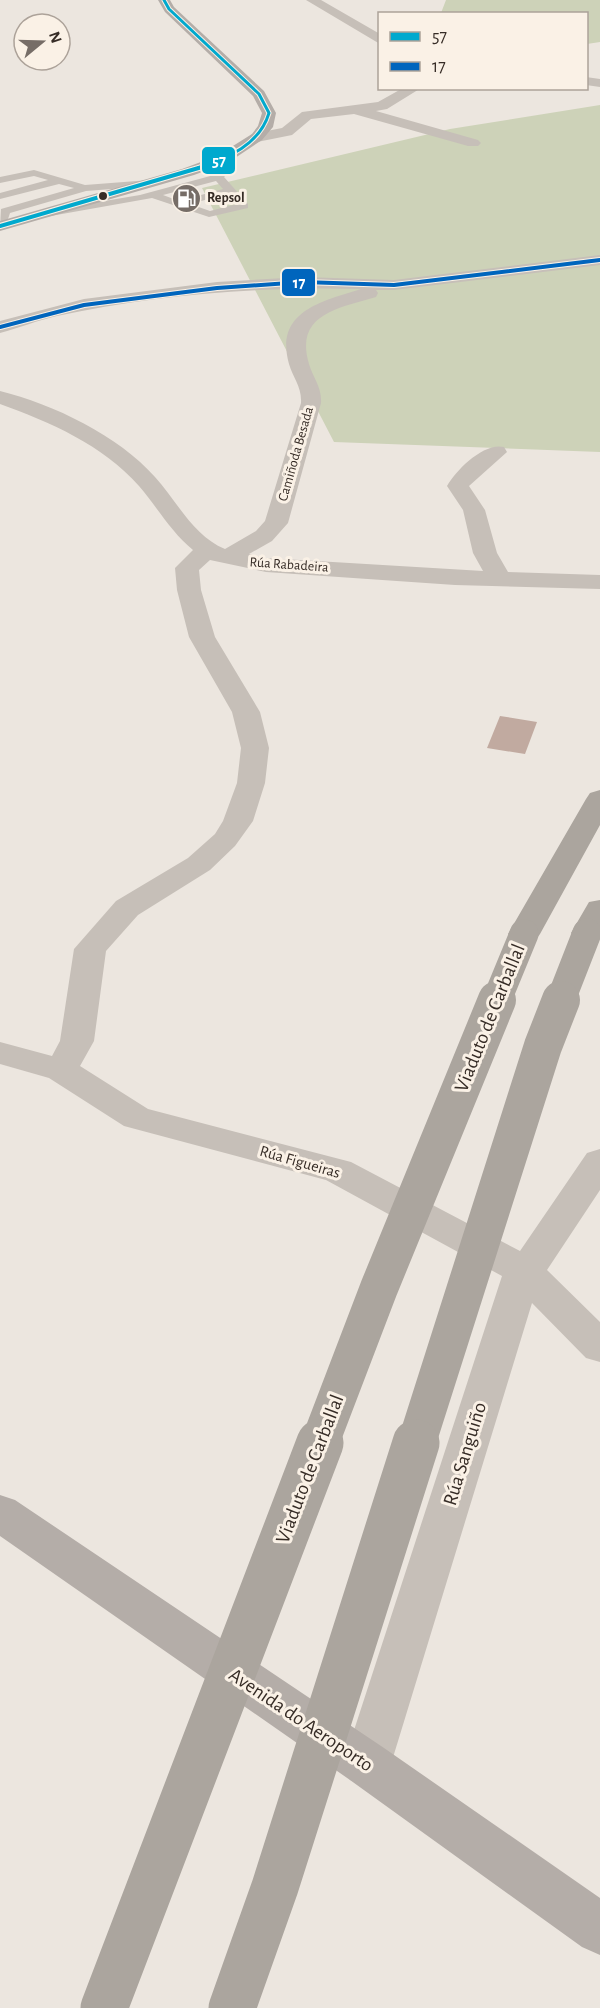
<svg xmlns="http://www.w3.org/2000/svg" width="600" height="2008" font-family="'Alegreya Sans',sans-serif">
	<style>
		.green { fill: #cdd2b8 }
		.building { fill: #c1aaa0 }
		.lines { fill: none; stroke-linecap: round; stroke-linejoin: round }
		.lane { fill: #c6bfb8; fill-rule: evenodd }
		.street { fill: #c6bfb8; fill-rule: evenodd }
		.primary { fill: #b4ada8; fill-rule: evenodd }
		.highway { fill: #aba59e; fill-rule: evenodd }
		.highway-bridge-far2 { stroke: #aba59e; stroke-width: 29 }
		.highway-bridge-far1 { stroke: #aba59e; stroke-width: 38 }
		.highway-bridge { stroke: #aba59e; stroke-width: 47 }
		.bus-1-far1-casing { stroke: #faf1e6; stroke-width: 5 }
		.bus-1-casing { stroke: #faf1e6; stroke-width: 6 }
		.bus-2-casing { stroke: #faf1e6; stroke-width: 6 }
		.bus-1-far1 { stroke: #00a9ce; stroke-width: 3 }
		.bus-1 { stroke: #00a9ce; stroke-width: 4 }
		.bus-2 { stroke: #0065bd; stroke-width: 4 }
		.bus-dot { fill: #362c26; stroke: #faf1e6; stroke-width: 2 }
		.labels { text-anchor: middle; dominant-baseline: central; stroke-width: 6; stroke-linejoin: round; paint-order: stroke }
		.far-poi-label { font-size: 14px; font-weight: bold; fill: #362c26; stroke: #faf1e6; text-anchor: start }
		.far-street-label { font-size: 14px; fill: #362c26; stroke: #faf1e6 }
		.street-label { font-size: 16px; fill: #362c26; stroke: #faf1e6 }
		.near-street-label { font-size: 20px; fill: #362c26; stroke: #faf1e6 }
		.line-badge { stroke: #faf1e6; stroke-width: 2 }
		.badge-label { font-size: 16px; text-anchor: middle; font-weight: bold; fill: #fff }
	</style>
	<rect width="100%" height="100%" fill="#ece6df"/>
	<path class="green" d="M446 0H600V42L587 44 586 14 441 13Z
		M600 105V452L334 442 202 188 450 129Z"/>
	<path class="building" d="M500 716 537 722 525 754 487 748Z"/>
	<g class="lines">
		<path class="lane" d="M223 156 228 159 230 171 224 177 248 204V208L209 217 152 198 45 217 40 214 45 211 140 195 214 175 220 170 218 159ZM216 181 223 189 179 201 163 195ZM227 194 237 204 210 211 190 204Z
			M34 170 85 185 150 180 155 183 150 186 86 191 10 213 6 225 0 228 1 209 74 188 59 184 0 199V193L48 180 34 176 0 183V177Z"/>
		<path class="street" d="M306 0H321L380 34V44Z
			M586 77 600 79V87L586 85Z
			M403 88H421L387 109 376 111 478 140 481 143 478 146H468L354 114 311 119 292 135 257 142 249 137 252 134 282 128 302 112 378 102Z
			M600 255V265L394 290H376L378 293 376 297C339 308 294 314 309 364 313 378 322 387 321 403L288 523 272 541 249 554 266 558 483 571 473 553 463 510 447 486C456 470 484 442 504 447L507 452 469 486 485 510 497 553 508 572 600 575V589L455 585 266 572 210 560 199 570 201 590 215 637 260 712 269 748 265 783 253 821 235 846 210 870 138 915 106 951 94 1041 80 1066 148 1109 351 1162 520 1251 587 1153 600 1149V1190L547 1270 600 1322V1362L586 1358 532 1303 391 1764 384 1780 367 1786 350 1780 343 1764 502 1276 326 1180 124 1126 49 1078 0 1064V1042L52 1056 60 1041 74 949 116 901 188 858 215 834 223 821 237 783 241 748 232 712 189 637 177 590 175 568 193 550C171 532 157 507 139 486 103 445 50 422 0 404V391C53 404 119 436 155 477 177 501 193 536 225 549L256 531 265 521 301 403C302 387 293 378 289 364 274 311 323 301 361 289 264 286 152 295 57 316 38 320 19 328 0 333V321L84 299 217 282 303 277 394 280Z"/>
		<path class="primary" d="M158 0H170L174 7 264 91 276 113 273 127 262 140 229 162 194 175 0 231V221L182 169 217 156 252 134 258 126 262 113 253 96 165 12Z
			M0 1495 15 1500 384 1748 600 1898V1955L582 1947 350 1780 0 1536Z"/>
		<path class="highway" d="M600 790V825L540 934 535 941 524 944 513 941 508 934 586 799 590 793Z
			M600 900V937L587 942 576 940 571 933 589 902Z"/>
		<path class="highway-bridge-far2" d="M496 1002 524 934
			M560 1002 587 933"/>
		<path class="highway-bridge-far1" d="M319 1445 379 1288 497 1000
			M416 1445 543 1046 561 1000"/>
		<path class="highway-bridge" d="M104 2008 320 1443
			M232 2008 275 1887 416 1443"/>
		<defs>
			<path id="bus-1-far1" d="M164 0 169 9 259 94 269 113C259 146 228 157 198 168"/>
			<path id="bus-1" d="M0 226 202 167"/>
			<path id="bus-2" d="M0 327 84 305 217 288 303 282 394 285 600 260"/>
		</defs>
		<use href="#bus-1-far1" class="bus-1-far1-casing"/>
		<use href="#bus-1" class="bus-1-casing"/>
		<use href="#bus-2" class="bus-2-casing"/>
		<use href="#bus-1-far1" class="bus-1-far1"/>
		<use href="#bus-1" class="bus-1"/>
		<use href="#bus-2" class="bus-2"/>
	</g>
	<defs>
		<symbol id="fuel-disc" viewBox="-11 -11 22 22"><circle r="9.5" fill="#766d67" stroke="#faf1e6"/><path d="M-5.5-6h7V0h2V4h1.3V-2.5L3-4.5l.8-.8L6-3V5H2.5V1h-1V6h-7ZM-4.2-4.7v3.2H.2V-4.7Z" fill="#fff"/></symbol>
	</defs>
	<g fill-rule="evenodd">
		<use href="#fuel-disc" x="170" y="182" width="33" height="33"/>
	</g>
	<circle class="bus-dot" cx="103" cy="196" r="5"/>
	<g class="labels">
		<g class="far-poi-label">
			<text x="207" y="198">Repsol</text>
		</g>
		<g class="far-street-label">
			<text transform="translate(296 454) rotate(-74)">Camiñoda Besada</text>
			<text transform="translate(289 565) rotate(4)">Rúa Rabadeira</text>
		</g>
		<g class="street-label">
			<text transform="translate(300 1162) rotate(16)">Rúa Figueiras</text>
		</g>
		<g class="near-street-label">
			<text transform="translate(490 1018) rotate(-68)">Viaduto de Carballal</text>
			<text transform="translate(465 1454) rotate(-73)">Rúa Sanguiño</text>
			<text transform="translate(310 1469) rotate(-69)">Viaduto de Carballal</text>
			<text transform="translate(301 1720) rotate(34)">Avenida do Aeroporto</text>
		</g>
	</g>
	<g class="line-badge">
		<rect x="201" y="146" width="35" height="29" rx="6" fill="#00a9ce"/>
		<rect x="281" y="268" width="35" height="29" rx="6" fill="#0065bd"/>
	</g>
	<g class="badge-label">
		<text x="219" y="166">57</text>
		<text x="299" y="288">17</text>
	</g>
	<rect x="378" y="12" width="210" height="78" fill="#faf1e6" stroke="#aca299" stroke-width="1.5"/>
	<rect x="390" y="32" width="30" height="9" fill="#00a9ce" stroke="#aca299" stroke-width="1.5"/>
	<text x="432" y="42" font-size="18" fill="#362c26">57</text>
	<rect x="390" y="62" width="30" height="9" fill="#0065bd" stroke="#aca299" stroke-width="1.5"/>
	<text x="432" y="72" font-size="18" fill="#362c26">17</text>
	<g transform="translate(42 42) rotate(71)"><circle r="28" fill="#faf1e6" stroke="#aca299" stroke-width="1.5"/>
	<path d="M0-4.5L10 22L0 15L-10 22Z" fill="#766d67"/>
	<text y="-9" font-size="16" font-weight="bold" text-anchor="middle" fill="#362c26">N</text>
	</g>
</svg>
